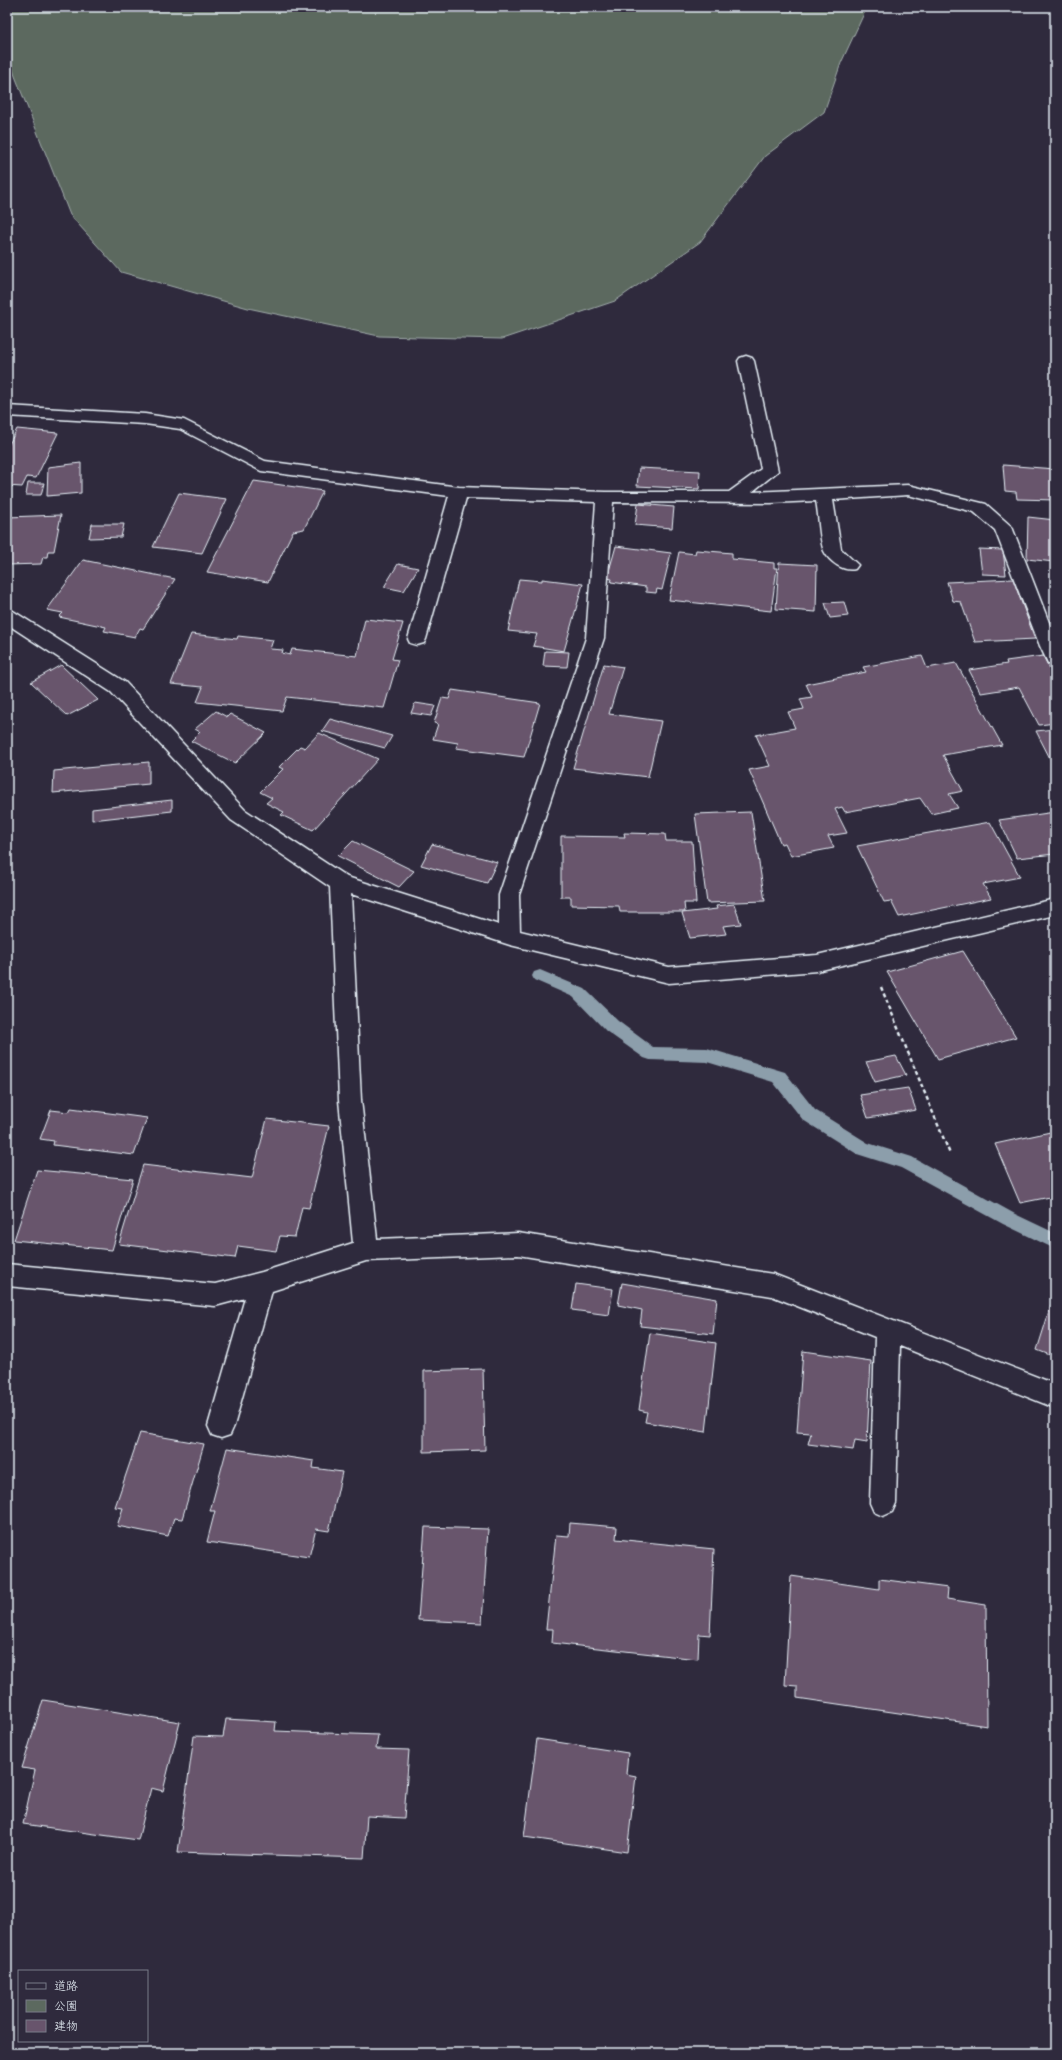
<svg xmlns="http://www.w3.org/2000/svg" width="1062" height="2060" font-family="'Balsamiq Sans','Klee One',sans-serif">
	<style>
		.green { fill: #5c695f; stroke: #a2adac }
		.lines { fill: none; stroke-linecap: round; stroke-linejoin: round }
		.stream { fill: #8c9eab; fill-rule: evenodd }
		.building { fill: #68546c; stroke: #e8f1f8 }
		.minor-casing { stroke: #e8f1f8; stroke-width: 3 }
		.path { stroke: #e8f1f8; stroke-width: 2.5; stroke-dasharray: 4 3; stroke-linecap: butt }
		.minor { fill: #2f2a3d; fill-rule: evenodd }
	</style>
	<rect width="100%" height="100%" fill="#2f2a3d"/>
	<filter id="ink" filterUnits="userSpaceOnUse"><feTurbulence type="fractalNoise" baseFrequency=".025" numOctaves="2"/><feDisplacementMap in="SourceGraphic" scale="8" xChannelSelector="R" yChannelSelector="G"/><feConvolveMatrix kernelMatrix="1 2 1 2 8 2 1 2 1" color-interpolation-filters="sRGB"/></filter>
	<g filter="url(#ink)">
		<path class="green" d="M7 7H867L841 63 824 112 765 156 700 242 615 301 502 339 379 336 248 308 121 272 70 215 15 76 7 50Z"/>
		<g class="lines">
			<path class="stream" d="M540 970 585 989 618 1021 653 1047 707 1048 785 1072 815 1110 868 1143 912 1157 1015 1214 1055 1233V1249L1003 1224 901 1168 857 1154 803 1120 773 1082 707 1062 650 1060 644 1058 606 1031 573 997 534 980 532 976 534 972Z"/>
		</g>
		<path class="building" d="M17 429 58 433 36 478 27 477 22 487 7 486V448Z
			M81 463V493L47 496 48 467Z
			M1003 465 1055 469V500L1017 499 1016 492 1005 491Z
			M639 468 700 471 699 489 637 486Z
			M254 481 323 491 304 529 293 531 268 582 207 572Z
			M28 483H44L41 495H26Z
			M179 493 227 499 202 553 153 547Z
			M638 504 674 507 672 528 635 525Z
			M61 515 54 551H48L47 557H43L41 564 7 565V517Z
			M1028 517 1055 520V565L1054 562 1027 559Z
			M92 524H124L121 537 89 538Z
			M616 546 671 553 662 590 657 589 656 593 646 592V587L611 582 612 579 607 578Z
			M979 549 1003 550 1006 575 982 574Z
			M696 550 732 553V559L774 563V568H777L771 611 669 600 679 552 695 554Z
			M83 560 175 579 143 629 140 628 135 637 104 631 106 627 59 617 63 613 47 610Z
			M779 563 817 565 816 612 776 609Z
			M398 564 418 568 404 591 384 587Z
			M519 579 542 581V579L583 584 564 651 533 646 537 634 508 631Z
			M1013 579 1035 639 975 642 961 602 953 601 947 582Z
			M844 602 848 616 830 618 825 603Z
			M365 619 403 623 392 659 398 660 384 708 287 697 282 711 197 702 203 687 171 684 191 634 237 639 238 636 273 640 270 649 283 650 282 653 290 655 292 649 357 656Z
			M545 651 569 652 567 667 543 666Z
			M922 656 927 668 956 663 1002 745 943 755 963 791 949 794 958 808 931 814 920 798 845 812 842 807 835 809 847 833 828 836 834 848 791 856 785 843 781 844 749 770 770 766 756 735 795 728 788 712 804 709 800 699 812 697 806 684 866 672 863 667Z
			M1043 656 1055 679V723L1039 725 1019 687 981 693 969 670 1007 664 1006 661Z
			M604 664 623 667 609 714 661 721 648 777 573 768Z
			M61 665 98 700 67 716 31 682Z
			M452 690 540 703 524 757 456 748 458 743 433 739 438 724 434 723 442 698 449 699Z
			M415 703 435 706 431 716 411 713Z
			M216 711 227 717 230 714 266 733 235 763 191 741 200 732 195 729Z
			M330 719 392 736 385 748 322 731Z
			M1055 729V768L1036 731Z
			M319 733 378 759 313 830 281 815 284 812 266 803 272 798 260 792 283 769 279 767 300 746 305 748Z
			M149 762V784L53 793 54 771Z
			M172 800V811L92 820V809Z
			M751 812 765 901 707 903 695 814Z
			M1055 812V854L1017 858 999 820Z
			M990 822 1020 877 983 884 991 898 899 917 891 901 884 902 857 846Z
			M624 833 665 834 666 841H692L696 903H684L685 912H620L619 906 571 905V897H561V836L625 837Z
			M353 841 414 871 399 887 338 856Z
			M432 844 497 862 487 883 421 865Z
			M734 904 741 924 723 926 726 934 690 938 682 913 717 909 716 906Z
			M963 951 1016 1037 938 1059 887 972Z
			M896 1056 906 1075 875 1082 866 1062Z
			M908 1088 916 1110 868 1118 860 1095Z
			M71 1108 147 1118 134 1155 53 1145 54 1141 40 1139 51 1110 69 1112Z
			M267 1119 329 1126 309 1208 302 1207 295 1237 280 1236 276 1251 238 1246 235 1258 119 1244 143 1165 252 1178Z
			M1055 1131V1196L1020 1203 995 1144Z
			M37 1170 133 1179 112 1250 14 1240Z
			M622 1283 717 1299 713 1334 640 1326 642 1310 618 1305Z
			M576 1284 613 1289 609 1315 572 1310Z
			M1055 1293V1357L1037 1350Z
			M650 1333 716 1343 706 1432 645 1422 647 1412 639 1410Z
			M803 1351 871 1361 867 1442 855 1440 853 1450 808 1444 811 1433 797 1432Z
			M483 1369 485 1450 424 1452V1371Z
			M140 1433 204 1444 182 1519 174 1518 168 1536 117 1526 123 1508 115 1507Z
			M227 1448 314 1461 313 1468 342 1472 329 1531 316 1529 309 1557 207 1542 215 1511H210Z
			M570 1523 617 1527 616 1539 714 1549 710 1635 699 1634 698 1659 552 1643 553 1629H546L556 1535 569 1536Z
			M425 1527 488 1529 482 1623 418 1620Z
			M791 1576 879 1589V1579L948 1588 947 1599 986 1605 987 1726 797 1698V1686L785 1685Z
			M43 1700 180 1722 163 1791 151 1788 138 1840 23 1824 35 1770 22 1768Z
			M226 1719 276 1722 275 1731 378 1735 376 1749 409 1750 404 1818 367 1816 364 1858 178 1852 194 1736 223 1737Z
			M537 1739 628 1753 626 1774 636 1776 627 1852 524 1837Z"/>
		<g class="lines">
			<defs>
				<path id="minor" d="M746 356 752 358 754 361 778 471 752 492 908 485 986 504 1012 527 1055 638V664L1048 663 1040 646 995 530 974 512 908 495 833 500 841 549 858 565 855 569C844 572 829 562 824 551 819 539 819 515 816 501L771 503 613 502 604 638 519 895 520 931 669 967 817 955 1055 899V915L817 971 669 983 510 945 351 894 361 1100 377 1239 518 1233 773 1274 1055 1384V1408L900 1346 896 1503 892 1512 883 1516 874 1512 870 1503 875 1337 772 1296 518 1255 366 1261 272 1291 234 1426 230 1435 221 1438 212 1435 208 1426 245 1298 215 1306 7 1286V1264L215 1284 262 1272 353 1243 339 1100 330 887 231 820 111 692 7 624V609L13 611 125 682 245 810 347 877 499 925V895L586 638 596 502 466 498 426 639 424 643 417 645 410 643 408 639 449 496 261 471 180 429 145 424 7 416V406L145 414 184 420 265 461 459 487 605 492H729L761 469 738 361 740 358Z"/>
			</defs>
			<use href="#minor" class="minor-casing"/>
			<path class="path" d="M881 987 950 1154"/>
			<use href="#minor" class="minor"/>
		</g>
	</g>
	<rect width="1062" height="2060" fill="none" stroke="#2f2a3d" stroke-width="24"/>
	<rect x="12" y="12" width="1038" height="2036" fill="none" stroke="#e8f1f8" stroke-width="1.5" filter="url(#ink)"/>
	<rect x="18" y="1970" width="130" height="72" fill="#2f2a3d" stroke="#797a88"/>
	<rect x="26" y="1983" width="20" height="6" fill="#2f2a3d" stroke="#797a88"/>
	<text x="54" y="1990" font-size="12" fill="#e8f1f8">道路</text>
	<rect x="26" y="2000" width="20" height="12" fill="#5c695f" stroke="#797a88"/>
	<text x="54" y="2010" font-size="12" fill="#e8f1f8">公園</text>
	<rect x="26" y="2020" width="20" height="12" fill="#68546c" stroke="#797a88"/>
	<text x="54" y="2030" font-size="12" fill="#e8f1f8">建物</text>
</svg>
